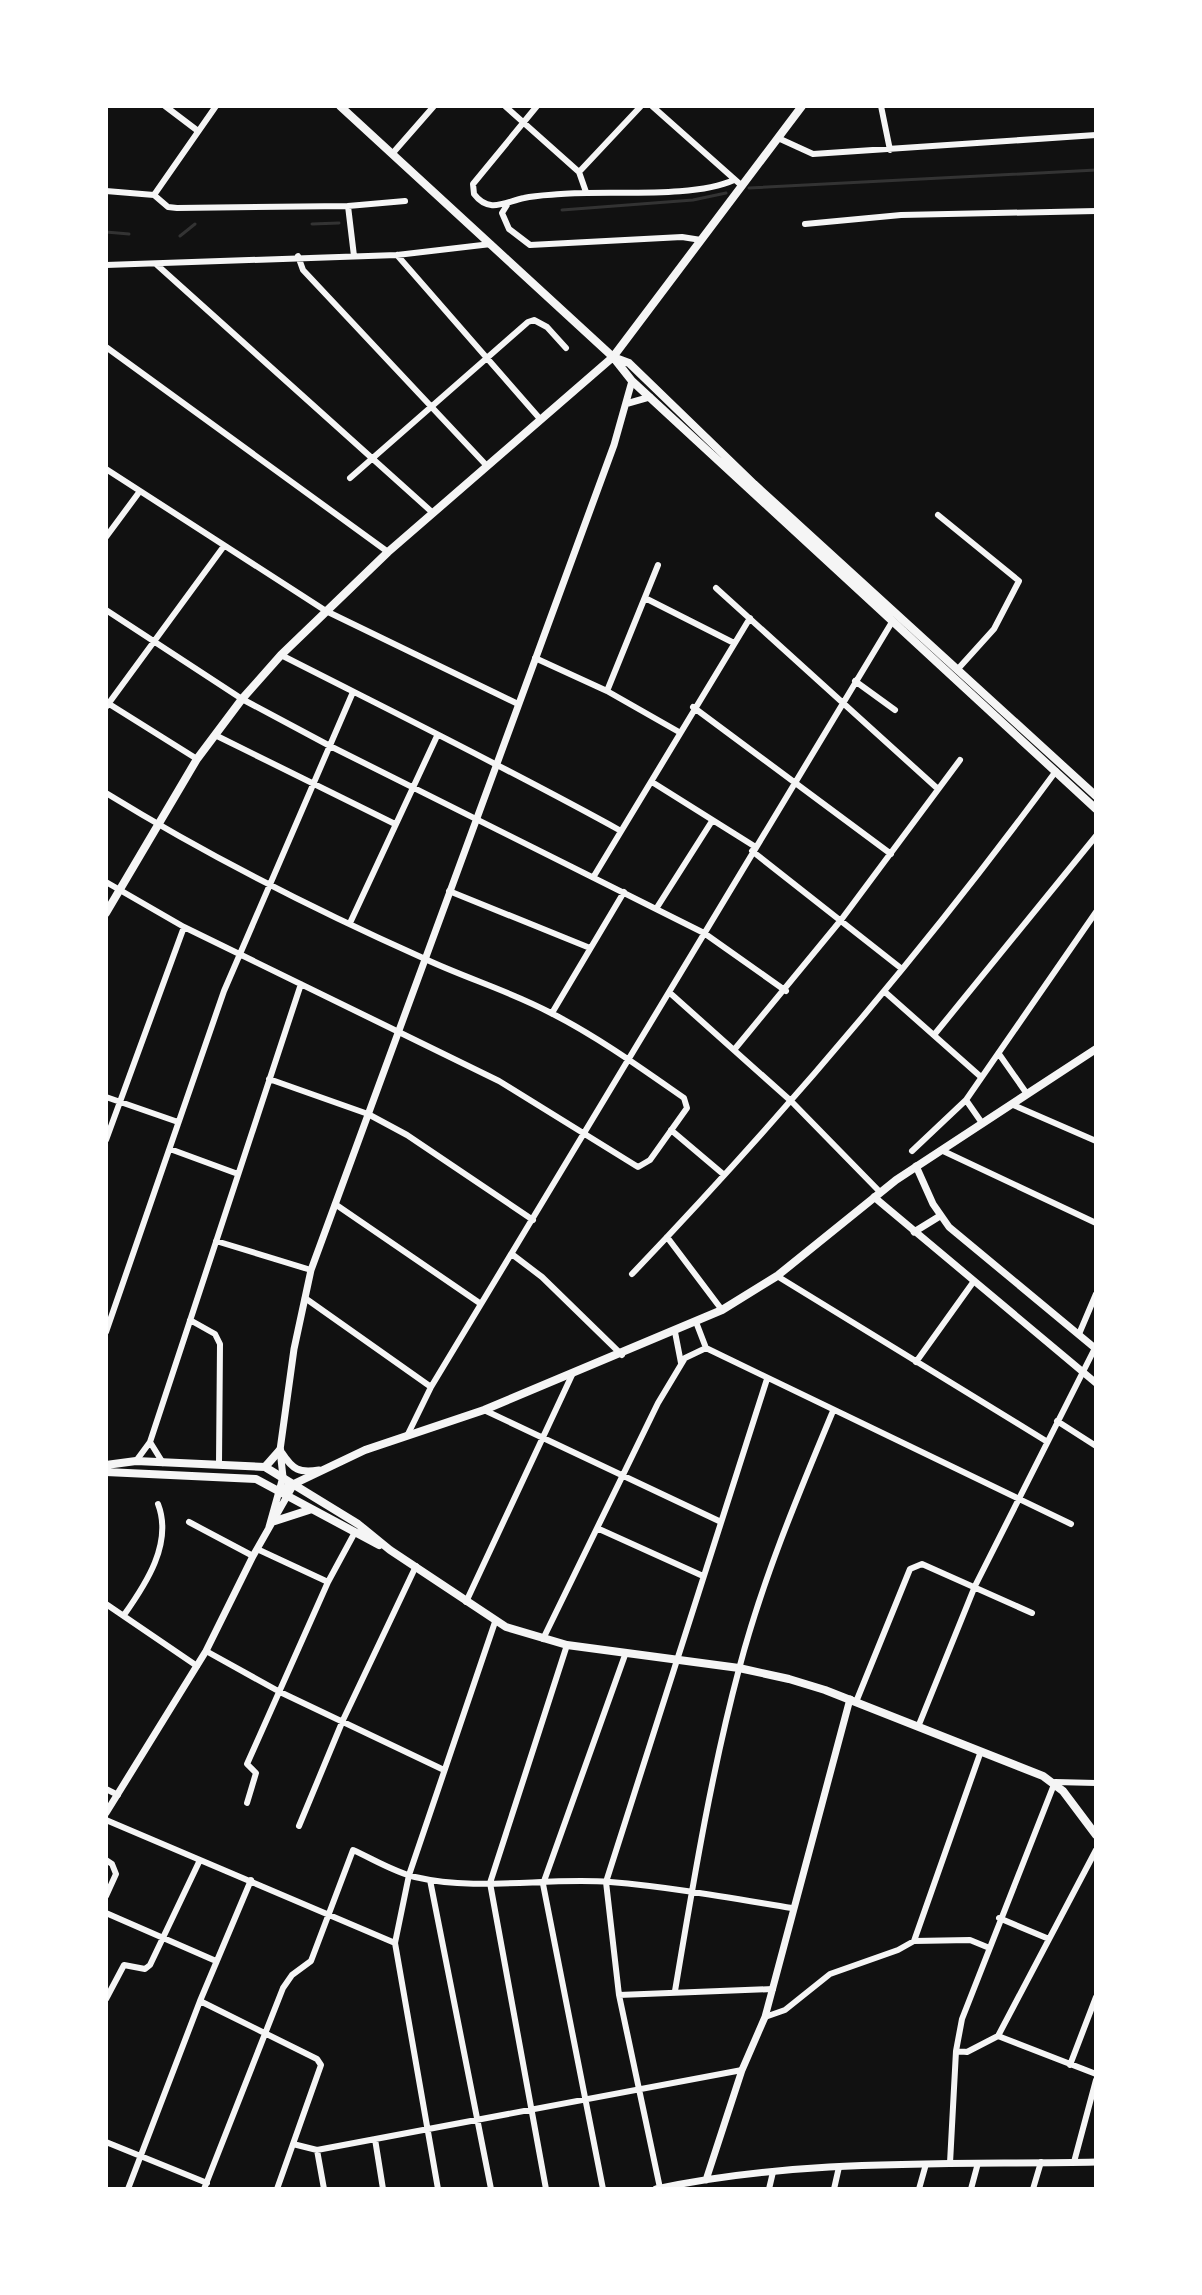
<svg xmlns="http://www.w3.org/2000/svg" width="1202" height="2295" font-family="'PT Sans',sans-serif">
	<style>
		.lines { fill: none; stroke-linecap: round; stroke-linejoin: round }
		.stream { stroke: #333; stroke-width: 3 }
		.minor { stroke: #f5f5f5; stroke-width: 6 }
		.tertiary { stroke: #f5f5f5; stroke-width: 7 }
		.secondary { stroke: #f5f5f5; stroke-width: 8 }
	</style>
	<rect width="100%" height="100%" fill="#111"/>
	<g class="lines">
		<path class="stream" d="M749 188 1096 170
			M562 210 693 200 726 193
			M312 224 339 223
			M106 232 129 234
			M180 236 195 224"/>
		<path class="minor" d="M165 106 198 131
			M505 106 579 172 586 192
			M537 106 473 184 474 194C489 214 505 202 524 198 536 195 549 195 561 194 609 190 692 199 734 180
			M652 106 741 185
			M881 106 890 150
			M778 138 813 154 1096 135
			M392 154 434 106
			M579 172 641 106
			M106 191 154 195
			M154 195 168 207 177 208 348 206 405 201
			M154 195 216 106
			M507 205 502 213 509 229 530 245 682 237 701 240
			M348 206 354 256
			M805 224 901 215 1096 211
			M397 255 541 420
			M298 256 303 270 487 466
			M156 264 433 513
			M106 265 397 255 491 244
			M106 347 388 552
			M106 469 326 611 516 703
			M350 478 528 322 534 320 547 327 566 348
			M938 515 1019 581 994 629 957 670
			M106 537 140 491
			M716 588 938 789
			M645 598 734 643
			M106 610 242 699 330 746 704 933 786 991
			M281 655C395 713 509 769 621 831
			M535 658 607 691 679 732
			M855 681 895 710
			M607 691 658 565
			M106 702 197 759
			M106 707 224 546
			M693 707 891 854
			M215 735 395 824
			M652 782 754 846
			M106 793C207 855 315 910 423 958 465 978 510 991 551 1013 598 1037 641 1068 684 1098L687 1108 650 1160 638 1167 499 1081 184 927 106 882
			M752 851 902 969
			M594 876 750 618
			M449 891 590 948
			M656 909 712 821
			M350 923 437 736
			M885 992 981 1077
			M670 993 791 1101 880 1192
			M552 1013 624 892
			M934 1035 1096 836
			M734 1050 841 920 960 760
			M999 1054 1027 1094
			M269 1079 368 1114 407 1135 533 1220
			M106 1097 178 1122
			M966 1100 982 1123
			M1011 1104 1096 1141
			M671 1130 723 1174
			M106 1140 184 927
			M170 1149 238 1174
			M941 1150 1096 1223
			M912 1151 966 1100 1096 912
			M335 1204 481 1304
			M667 1237 722 1310
			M216 1241 311 1270
			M513 1255 542 1277 622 1355
			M632 1274C784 1115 926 948 1056 771
			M777 1276 1046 1441
			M305 1298 431 1387
			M190 1320 215 1334 220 1344 219 1463
			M696 1322 706 1348 1071 1524
			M106 1332 224 991 353 692
			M675 1332 681 1363
			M1079 1334 1096 1294
			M916 1362 974 1281
			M484 1410 719 1521
			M1057 1421 1096 1446
			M408 1434 431 1387 892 622
			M150 1442 163 1463
			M136 1461 150 1442 301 984
			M189 1522 253 1556
			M599 1529 703 1576
			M257 1549 328 1582
			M466 1602 572 1375
			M106 1604 197 1666
			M124 1615C146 1584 173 1543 158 1504
			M543 1639 658 1403 685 1358 706 1348
			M206 1651 280 1692 444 1770
			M856 1702 910 1569 922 1564 1032 1613
			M918 1727 975 1586 1095 1348
			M106 1789 118 1795
			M247 1803 256 1773 247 1764 328 1582 354 1534
			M106 1820 395 1943
			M299 1826 343 1720 416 1566
			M106 1860 112 1864 116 1874 106 1896
			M430 1880 491 2189
			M106 1913 216 1961
			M999 1918 1049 1939
			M914 1941 981 1751
			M675 1991C693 1884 711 1774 739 1669 762 1581 798 1495 833 1411
			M619 1995 773 1989
			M106 1999 124 1965 145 1969 150 1965 199 1862
			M200 2001 317 2059 321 2065 277 2189
			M765 2017 785 2010 830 1974 898 1950 914 1941 970 1940 987 1947
			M998 2036 1096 1850
			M998 2036 1096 2074
			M956 2051 967 2052 998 2036
			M1070 2065 1096 1997
			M375 2139 383 2189
			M106 2142 207 2183
			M293 2144 317 2150 742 2070
			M317 2150 324 2189
			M1074 2162 1096 2080
			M950 2163 956 2051 962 2019 1055 1782 1096 1783
			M660 2188 619 1995 606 1882 767 1379
			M128 2189 200 2001 251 1880
			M204 2189 283 1988 292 1975 311 1961 353 1850C373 1859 394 1872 415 1877 479 1892 546 1877 610 1882 671 1887 731 1898 792 1908
			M438 2189 395 1943 409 1875 495 1622
			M546 2189 490 1883 567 1645
			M603 2189 543 1884 625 1655
			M769 2189 773 2172
			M834 2189 839 2167
			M919 2189 926 2164
			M971 2189 978 2163
			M1033 2189 1041 2162"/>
		<path class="tertiary" d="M629 403 650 397
			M916 1166 933 1204 949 1227 1096 1349
			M874 1197 1096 1383
			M914 1232 940 1216
			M282 1453C293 1470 299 1473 319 1470
			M269 1527 283 1477 280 1450 294 1349 311 1270 614 445 632 381
			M106 1813 206 1651 253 1556 294 1484
			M706 2180 742 2070 765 2017 850 1699
			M656 2189C800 2158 950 2165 1096 2162"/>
		<path class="secondary" d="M340 106 613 357 629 363 754 484 1096 796
			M613 357 632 381 1096 809
			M106 913 197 759 242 699 281 655 388 552 613 357 802 106
			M106 1465 136 1461 265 1467 358 1524 390 1550 506 1627 567 1645 739 1668 789 1679 825 1690 1043 1776 1063 1791 1096 1835
			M265 1467 280 1450
			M106 1472 256 1479 379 1545
			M279 1491 365 1450 484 1410 722 1310 777 1276 896 1180 1096 1049
			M275 1521 309 1510"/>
	</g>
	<rect width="1202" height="2295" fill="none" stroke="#ffffff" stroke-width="216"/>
</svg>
